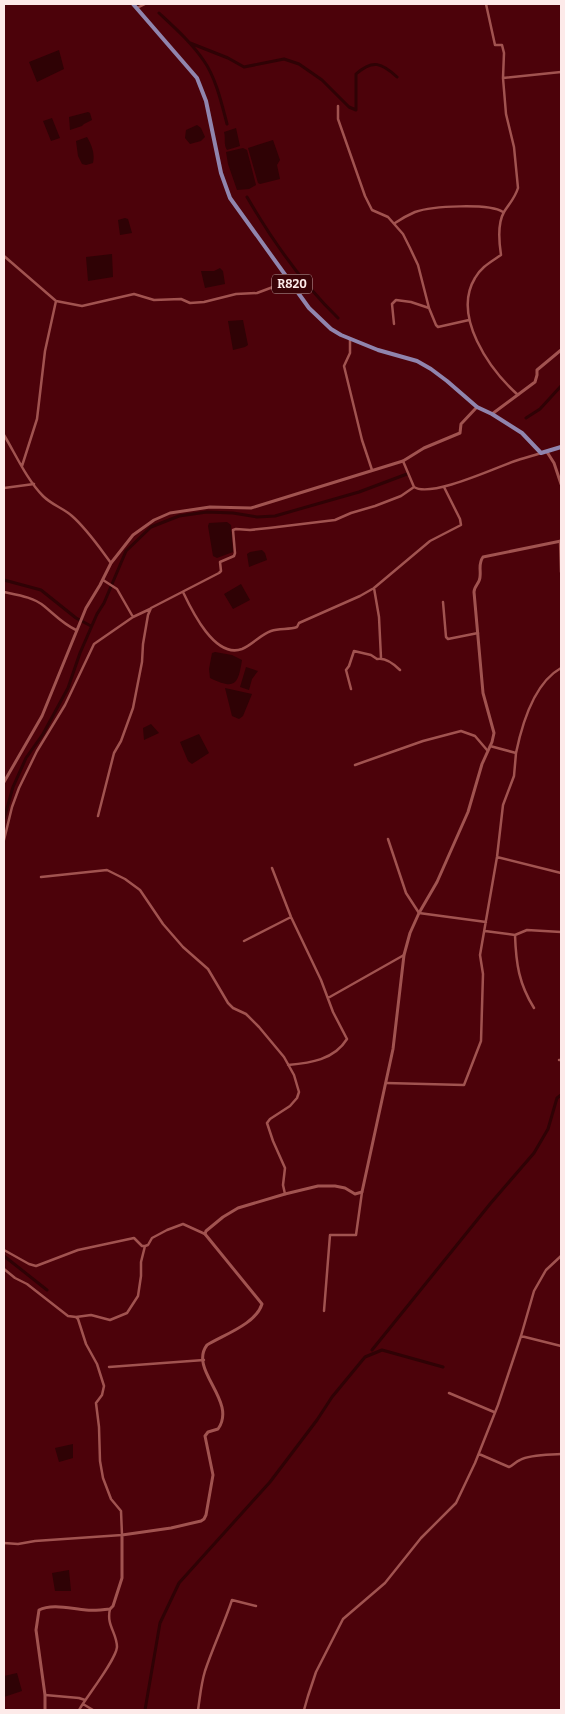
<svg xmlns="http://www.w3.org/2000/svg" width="565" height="1714" font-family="Bitter,serif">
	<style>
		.water { fill: #2f0205 }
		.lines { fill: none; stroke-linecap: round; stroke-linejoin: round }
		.canal { stroke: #2f0205; stroke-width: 3 }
		.street { stroke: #a15350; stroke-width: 2.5 }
		.secondary { stroke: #a15350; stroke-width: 3 }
		.primary { stroke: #9085ae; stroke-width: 4 }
		.labels { text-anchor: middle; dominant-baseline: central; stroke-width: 4.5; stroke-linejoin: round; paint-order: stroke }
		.shield { fill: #3a0307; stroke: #c2a5a5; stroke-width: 1 }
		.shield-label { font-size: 12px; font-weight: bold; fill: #fdeae9 }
	</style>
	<rect width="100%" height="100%" fill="#4c020a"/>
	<path class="water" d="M59 50 64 69 37 82 29 62Z
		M88 112 90 113 92 120 84 124 82 126 70 130 69 117Z
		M52 118 60 138 51 141 43 121Z
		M197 125 201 128 205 137 201 141 190 144 185 138 186 130Z
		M236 128 240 146 227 150C223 144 226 138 224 132Z
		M87 137C92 146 95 153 93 163L86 165 82 164 78 156 76 141Z
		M273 140 280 160 277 165 280 179 260 184 258 183 248 148Z
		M243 148 247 150 256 185 249 189 237 190 228 164 226 152Z
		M125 218 128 219 132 233 120 235 118 220Z
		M112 254 113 277 88 281 86 257Z
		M220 268 223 271 225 284 205 288 201 271H214Z
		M243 320 248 345 245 347 233 350 228 321Z
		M227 522 231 525 233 552 217 558 213 556 208 526 209 523Z
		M262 550 265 553 267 560 249 567 247 554 250 552Z
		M241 584 250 600 233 609 224 594Z
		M215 652 232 655 242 660C238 685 235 690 210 678L209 669 212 653Z
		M246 667 258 671 252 679 249 690 240 687Z
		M225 688 252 694 243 716 239 719 232 716Z
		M151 724 159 733 144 740 143 728Z
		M199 734 209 753 192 764 188 761 180 742Z
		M73 1444V1458L59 1462 55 1448Z
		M69 1570 71 1591H55L52 1573Z
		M17 1673 22 1691 4 1697V1676Z"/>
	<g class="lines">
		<path class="canal" d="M159 13C175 28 192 43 204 61 216 78 222 105 227 124
			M190 43 228 58 244 67 284 59 299 64 322 80 349 107 356 110V74C373 59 382 63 397 77
			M247 197C272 240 303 284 338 318
			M526 418 540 409 561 386
			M4 580 41 590 76 618 91 626
			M4 819 13 787 26 758 43 734 68 688 80 653 97 614 104 603 126 551 151 527 179 516 207 512 233 513 257 517 275 516 359 492 407 474
			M4 1256 47 1290
			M372 1350 490 1204 534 1153 548 1129 557 1098 561 1095
			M145 1710 160 1623 179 1583 270 1482 317 1420 332 1397 365 1357 382 1350 443 1367"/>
		<path class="street" d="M486 4 495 45H502L504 53 503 78 561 72
			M137 8 145 4
			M503 78 506 114 514 147 518 188C515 198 509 204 504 212 497 224 499 242 501 255 491 262 481 267 475 278 452 316 489 369 518 395
			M338 106V119L365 196 372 210 388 217 403 234 410 248 418 265 429 308 436 325 438 327 469 320
			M395 223C401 219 408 215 415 212 432 206 489 203 503 212
			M4 256 56 301 82 306 134 294 154 300 181 299 190 303 204 302 236 294 257 293 289 281
			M394 324 392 304 396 300 411 302 429 308
			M350 339V353L344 366 362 440 372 470
			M4 435C16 455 27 480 43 496 52 505 63 508 72 516 87 529 99 547 111 563
			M403 461 414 487C431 498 495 468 515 461 523 458 533 456 541 453
			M22 466 37 419 45 351 56 301
			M4 488 34 484
			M560 541 561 572
			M103 580 117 589 133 617
			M374 588 379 617 381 658
			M4 592C18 595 33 597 44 606 55 615 63 624 76 630
			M183 592C192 611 215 659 242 649 252 645 260 635 271 631 280 628 289 630 297 627L299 623 360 596 374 588 430 541 461 525 460 519 444 487
			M443 602 446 637 448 639 478 633
			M351 689 346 670 349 666 354 651 371 655 377 659C386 657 394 664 400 670
			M516 753C522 724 534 683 561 668
			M355 765 423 741 461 731 475 736 487 750
			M98 816 114 753 121 741 133 708 142 662 143 644 148 615 151 608 219 573 221 571 220 562 234 556 235 553 233 530 236 529 250 530 269 528 335 520 351 513 375 506 401 496 414 487
			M388 839 406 893 419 913 486 922
			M4 840 12 807 19 788 37 751 65 705 94 644 133 617 150 609
			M497 857 561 873
			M272 868 291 917 321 980 333 1012 347 1039C334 1060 310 1063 288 1065
			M41 877 107 870 125 879 140 890 163 924 183 947 208 969 228 1003 233 1008 246 1014 259 1027 284 1057 294 1075 299 1092 297 1098 290 1106 270 1119 267 1123 273 1141 285 1168 283 1185 285 1194
			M485 931 515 935C516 964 519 984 534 1008
			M515 935 527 930 561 932
			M244 941 291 917
			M328 998 404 955
			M559 1060H561
			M386 1083 464 1085 481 1041 483 974 480 955 497 857 503 805 514 776 516 753 490 746
			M4 1250 29 1264 36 1266 78 1250 134 1238 142 1246H145L148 1245 152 1238 167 1230 183 1224 205 1234
			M4 1269 15 1278 27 1284 68 1316 76 1317 78 1319 86 1344 97 1364 104 1386 102 1395 96 1403 99 1427 100 1461 103 1478 111 1499 121 1511 122 1535 35 1541 18 1544 4 1543
			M324 1311 330 1235H356L362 1192
			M76 1317 91 1315 110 1320 127 1313 138 1296 141 1276V1262L145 1246
			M521 1336 561 1346
			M109 1367 204 1360
			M449 1393 494 1412
			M479 1454 509 1467C514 1465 515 1462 520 1460 531 1454 549 1455 561 1454
			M45 1695 79 1698 85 1700
			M83 1704 93 1710
			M79 1710C87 1696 116 1660 117 1647 117 1633 106 1625 110 1609
			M198 1710C200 1697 201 1684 205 1671 213 1647 224 1624 232 1600L256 1606
			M304 1710 308 1696 316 1672 343 1619 385 1583 421 1538 456 1503 475 1463 498 1405 521 1336 534 1291 546 1270 561 1256"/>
		<path class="secondary" d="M492 414 535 382 537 375V370L561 350
			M547 452 554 463 561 484
			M4 782 42 716 86 608 100 585 111 563 133 535 154 520 170 513 210 507 251 508 403 461 424 448 460 433 461 424 477 407
			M45 1710V1695L36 1630 39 1610C52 1603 72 1609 86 1610 94 1611 102 1610 110 1609L113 1606 122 1578V1535L171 1528 201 1521 204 1519 206 1515 213 1475 205 1436 208 1432 218 1429C238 1401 188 1370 207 1345 223 1335 256 1324 262 1304L205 1234 206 1231 223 1217 238 1208 285 1194 318 1186H335L345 1188 355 1194 362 1192 393 1049 404 955 410 933 419 913 437 882 468 812 482 764 492 742 494 733 483 693 474 592C474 586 480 583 480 577 481 569 478 564 483 557L561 541"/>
		<path class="primary" d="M133 4 197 78 206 101 221 173 230 198 309 308 331 329 341 335 378 350 417 361 431 369 447 381 477 407 492 414 522 433 541 453 561 447"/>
	</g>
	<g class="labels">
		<rect class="shield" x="272" y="274.5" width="40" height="19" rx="4"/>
		<g class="shield-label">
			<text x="292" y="284">R820</text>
		</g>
	</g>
	<rect width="565" height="1714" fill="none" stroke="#fdeae9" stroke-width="10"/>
</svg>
